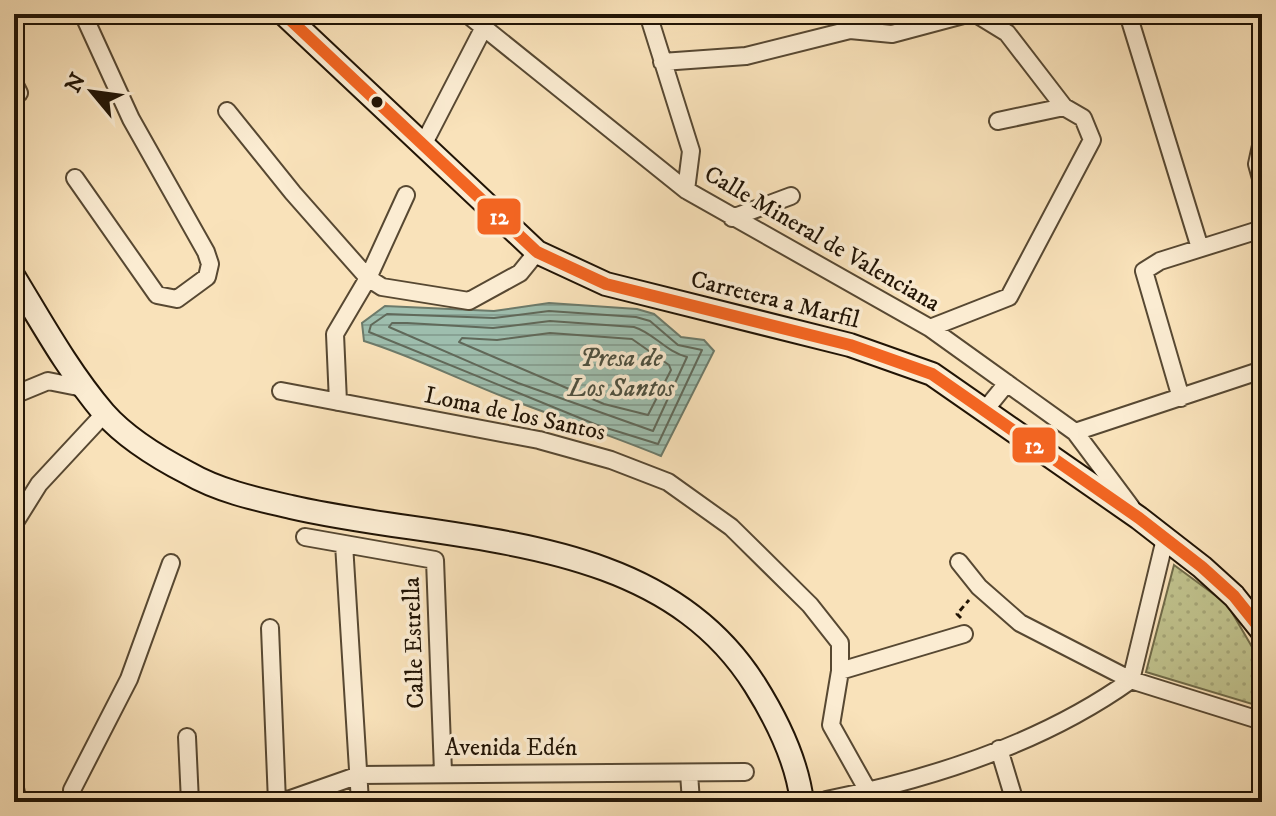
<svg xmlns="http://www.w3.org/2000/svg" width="1276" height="816" font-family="'IM FELL DW Pica',serif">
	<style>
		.park { fill: url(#park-dots); stroke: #706b49; stroke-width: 2 }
		.water { fill: url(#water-rules); stroke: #6c7a6a; stroke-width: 2 }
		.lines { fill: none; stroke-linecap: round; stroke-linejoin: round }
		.shore { stroke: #60695a; stroke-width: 2 }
		.street-casing { stroke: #574832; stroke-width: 20 }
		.secondary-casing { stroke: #211405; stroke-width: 26 }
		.path { stroke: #211405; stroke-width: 3; stroke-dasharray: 6 4; stroke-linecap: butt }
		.street { stroke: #fbecd2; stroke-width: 16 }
		.secondary { stroke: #fbecd2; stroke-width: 22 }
		.bus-1-casing { stroke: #fbecd2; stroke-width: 18 }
		.bus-1 { stroke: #f26522; stroke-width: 12 }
		.bus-dot { fill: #211405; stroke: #fbecd2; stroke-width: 3 }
		.labels { text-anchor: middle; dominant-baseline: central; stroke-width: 7; stroke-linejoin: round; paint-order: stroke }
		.street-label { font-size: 24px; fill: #211405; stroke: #fbecd2 }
		.water-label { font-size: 26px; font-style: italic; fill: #4d5040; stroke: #fbecd2 }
		.line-badge { stroke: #fbecd2; stroke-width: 3 }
		.badge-label { font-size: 22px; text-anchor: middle; font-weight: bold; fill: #fff }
	</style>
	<defs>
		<pattern id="park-dots" width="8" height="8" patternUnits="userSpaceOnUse" patternTransform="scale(2)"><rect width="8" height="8" fill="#c0c28d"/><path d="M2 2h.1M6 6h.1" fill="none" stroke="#a5a678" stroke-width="1.8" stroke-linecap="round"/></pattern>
		<pattern id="water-rules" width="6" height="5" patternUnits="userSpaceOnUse" patternTransform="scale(2)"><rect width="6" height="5" fill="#9ebeae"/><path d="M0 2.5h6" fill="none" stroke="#88a294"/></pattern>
	</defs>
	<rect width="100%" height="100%" fill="#f9e2ba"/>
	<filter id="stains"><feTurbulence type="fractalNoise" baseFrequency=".0025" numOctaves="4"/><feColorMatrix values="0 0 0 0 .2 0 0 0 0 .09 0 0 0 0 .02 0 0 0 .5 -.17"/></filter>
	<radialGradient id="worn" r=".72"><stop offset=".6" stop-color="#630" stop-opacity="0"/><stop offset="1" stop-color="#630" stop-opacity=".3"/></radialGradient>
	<path class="park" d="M1174 565 1227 604 1262 664V707L1146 672Z"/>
	<path class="water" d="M549 303 637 309 654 314 681 337 704 340 714 351 661 456C612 436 562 419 512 400 462 381 415 357 364 341L362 323 385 306 494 311Z"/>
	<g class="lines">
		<path class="shore" d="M549 311 636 317 650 321 678 345 702 350 658 444 597 425 369 332 371 325 387 314 494 318Z
			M550 321 634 327C654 333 666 352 687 357L653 431 518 383 389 327 392 323H407L493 328Z
			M550 333 632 339 669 365 671 370 648 415 604 404 459 342 462 338 497 340Z"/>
		<defs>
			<path id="street" d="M467 14 686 190 930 328 1075 432 1131 507
				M648 14 691 151 686 190
				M1128 14 1200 248
				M662 62 746 56 850 30 892 34 967 14
				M14 83 19 93
				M227 111 293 193 368 278 382 287 469 301 520 273 537 252
				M998 121 1064 107
				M1262 141 1257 164 1262 182
				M422 147 483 29
				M75 178 157 295 177 299 207 277 210 264 206 252 131 119 83 14
				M732 218 791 196
				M930 328 1009 297 1092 140 1083 118 1064 107 1007 33 976 14
				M281 391 539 440 611 460 668 482 731 527 810 605 840 643V671L831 725 868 791
				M14 395 48 381 88 389
				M1181 398 1144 271 1160 261 1262 229
				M338 402 335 334 368 278 406 195
				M985 410 1007 383
				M1075 432 1262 370
				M14 524 39 484 105 413
				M305 537 435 560 443 772
				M344 544 360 802
				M959 562 979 587 1020 623 1131 680 1262 721
				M270 628 277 802
				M840 671 964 634
				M187 737 190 802
				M999 749 1015 802
				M689 773 691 802
				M14 784 18 802
				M826 800C931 779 1043 743 1131 680L1165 539
				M72 802V790L129 679 171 563
				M282 802 359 775 745 772"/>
			<path id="secondary" d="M284 14 537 252 606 284 850 345 932 374 1139 518 1202 567 1234 596 1262 631
				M14 277C42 323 69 372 104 413 126 438 159 458 188 473 219 491 256 499 291 507 450 544 657 529 755 685 777 720 797 760 802 802"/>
		</defs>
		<use href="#street" class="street-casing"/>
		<use href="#secondary" class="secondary-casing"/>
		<path class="path" d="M961 618 957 614 969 600"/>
		<use href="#street" class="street"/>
		<use href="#secondary" class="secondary"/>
		<defs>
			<path id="bus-1" d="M284 14 537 252 606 284 850 345 932 374 1139 518 1202 567 1234 596 1262 631"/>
		</defs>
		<use href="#bus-1" class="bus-1-casing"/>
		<use href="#bus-1" class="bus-1"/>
	</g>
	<circle class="bus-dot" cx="377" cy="102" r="7"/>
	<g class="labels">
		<g class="street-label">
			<text transform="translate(822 239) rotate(30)">Calle Mineral de Valenciana</text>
			<text transform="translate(775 300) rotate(14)">Carretera a Marfil</text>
			<text transform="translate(515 414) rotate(12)">Loma de los Santos</text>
			<text transform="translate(414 643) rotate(-92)">Calle Estrella</text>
			<text x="511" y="748">Avenida Edén</text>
		</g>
		<g class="water-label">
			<text x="621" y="358">Presa de<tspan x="621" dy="30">Los Santos</tspan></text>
		</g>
	</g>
	<g class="line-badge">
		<rect x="476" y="197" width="46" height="39" rx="8" fill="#f26522"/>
		<rect x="1011" y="426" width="46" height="38" rx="8" fill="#f26522"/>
	</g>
	<g class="badge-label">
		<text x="499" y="224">12</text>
		<text x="1034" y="453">12</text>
	</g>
	<rect width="1276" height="816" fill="none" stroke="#f9e2ba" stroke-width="48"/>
	<rect x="16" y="16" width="1244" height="784" fill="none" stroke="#211405" stroke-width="4"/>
	<rect x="24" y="24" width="1228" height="768" fill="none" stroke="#211405" stroke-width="2"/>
	<g transform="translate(92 92) rotate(299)" stroke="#fbecd2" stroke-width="6" paint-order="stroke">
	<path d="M0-6L14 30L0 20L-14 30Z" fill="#211405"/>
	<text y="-12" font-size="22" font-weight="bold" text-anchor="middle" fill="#211405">N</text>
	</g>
	<rect width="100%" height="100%" filter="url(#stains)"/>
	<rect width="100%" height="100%" fill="url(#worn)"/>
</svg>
